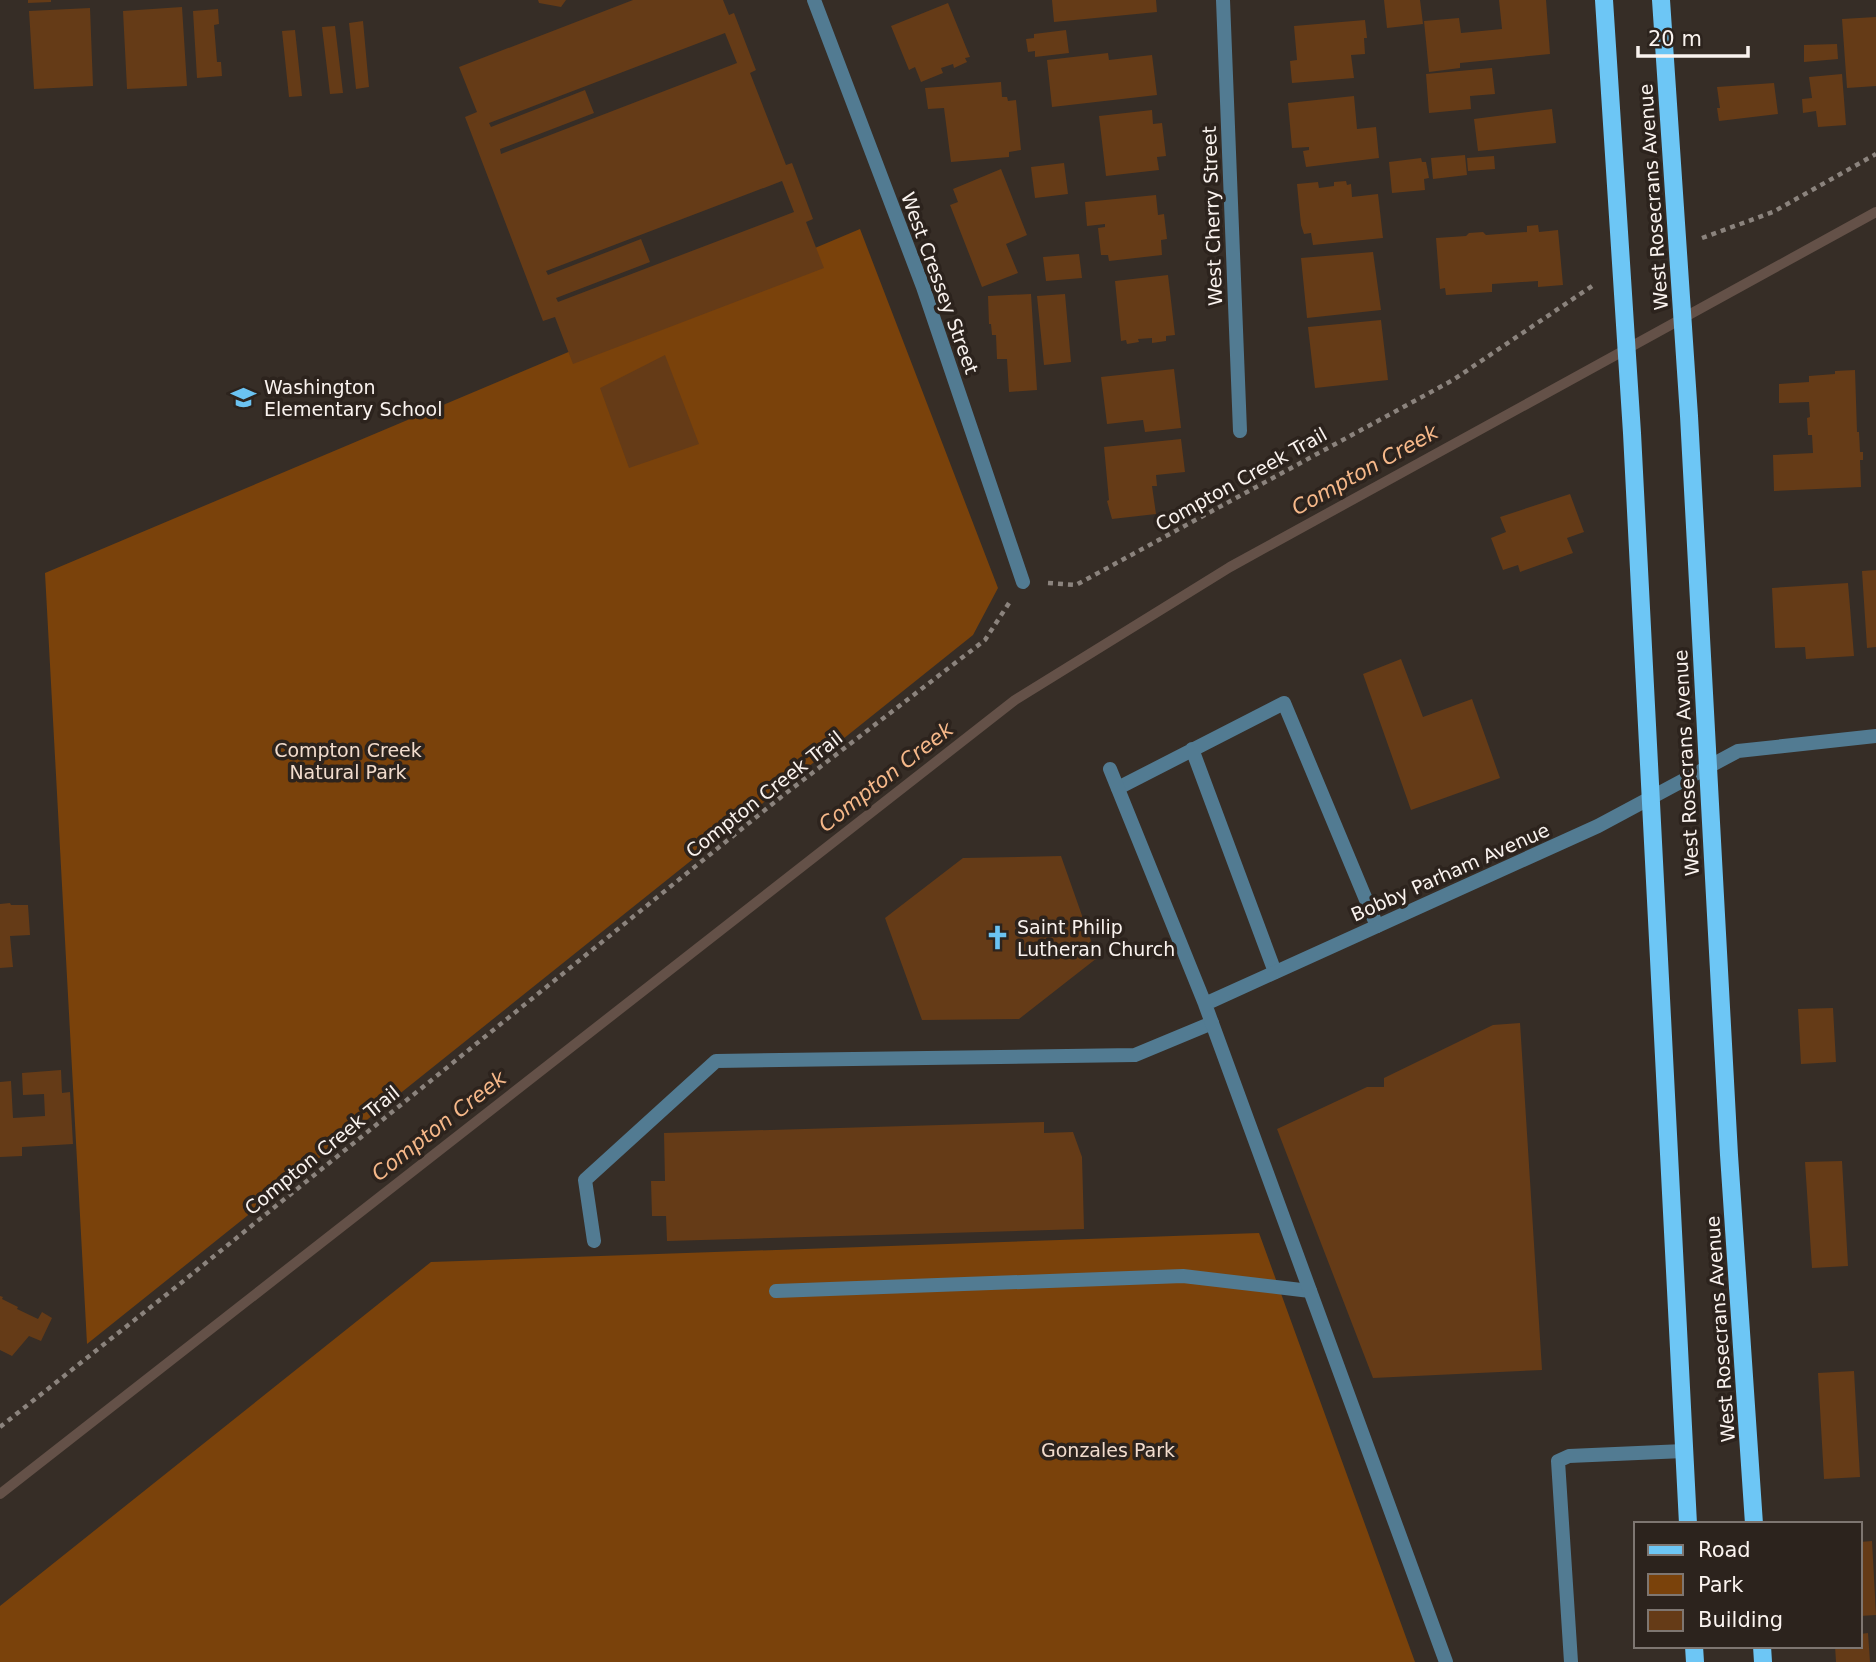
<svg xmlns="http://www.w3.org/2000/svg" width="1876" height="1662" font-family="'DejaVu Sans',sans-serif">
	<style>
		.green { fill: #7a420b }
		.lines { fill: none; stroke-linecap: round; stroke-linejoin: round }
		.stream { stroke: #645148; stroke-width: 10 }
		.building { fill: #653b17; fill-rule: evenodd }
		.path { stroke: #8b837d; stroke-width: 4.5; stroke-dasharray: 5 5; stroke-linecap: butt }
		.service { stroke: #527b92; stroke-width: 14 }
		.minor { stroke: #527b92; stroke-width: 14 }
		.primary { stroke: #6dc6f5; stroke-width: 18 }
		.labels { text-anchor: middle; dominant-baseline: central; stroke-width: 7; stroke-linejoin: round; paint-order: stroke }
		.street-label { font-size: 19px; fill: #faf3ef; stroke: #2c231d }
		.poi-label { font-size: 19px; fill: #faf3ef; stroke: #2c231d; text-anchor: start }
		.park-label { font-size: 19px; fill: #f2dccd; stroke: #2c231d }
		.water-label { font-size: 21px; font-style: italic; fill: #f6b889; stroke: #2c231d }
	</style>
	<rect width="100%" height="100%" fill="#362d26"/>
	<path class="green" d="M860 229 998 588 973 635 87 1344 45 573Z
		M1259 1233 1415 1662H0V1606L431 1262Z"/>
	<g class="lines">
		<path class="stream" d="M0 1494 1015 700 1230 567 1876 212"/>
	</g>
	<path class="building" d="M28 0H51V2L28 3Z
		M538 0H566L561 7 539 3Z
		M633 0H723L729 15 734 13 756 70 750 73 786 165 792 163 813 219 806 222 824 268 573 364 555 317 543 321 465 117 477 112 459 67ZM725 33 737 63 501 154 500 149 594 113 585 90 491 127 489 123ZM782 181 794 212 558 302 556 298 650 262 641 239 548 275 546 271Z
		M1052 0H1156L1157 12 1054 22Z
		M1384 0H1420L1423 24 1387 28Z
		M1499 0H1546L1550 54 1460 63V68L1429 72 1424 21 1459 18 1461 33 1502 29Z
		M948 3 970 57 965 58 967 62 954 68 953 64 941 68 943 73 921 82 915 67 909 70 891 26Z
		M182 7 187 86 127 89 123 11Z
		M90 8 93 86 34 89 29 11Z
		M218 9 219 24 214 25 217 62H221L222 76 197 78 193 11Z
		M1876 17V86L1847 88 1842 19Z
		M1365 20 1367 38H1364L1365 54 1351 55 1354 78 1292 83 1290 61 1297 60 1294 26Z
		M363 21 369 87 356 89 349 23Z
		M335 26 343 93 330 94 322 27Z
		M295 30 302 96 289 97 282 31Z
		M1066 30 1069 53 1035 57V51L1028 52 1026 39 1034 38V34Z
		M1837 44 1838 59 1804 62V45Z
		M1108 53 1109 60 1152 55 1157 95 1052 107 1047 60Z
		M1492 68 1495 94 1470 96 1471 109 1429 113 1426 74Z
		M1842 74 1846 125 1818 127 1816 111 1803 113 1802 99 1812 98 1809 77Z
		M1001 82 1002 97H1007L1008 101 1016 100 1021 150 1009 152V157L951 162 944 108 928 109 925 88Z
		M1774 83 1778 114 1719 121 1717 108H1720L1717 87Z
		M1354 96 1357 129 1376 127 1379 158 1306 167 1303 151 1309 150V147L1292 148 1288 103Z
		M1552 109 1556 143 1478 151 1474 119Z
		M1152 110 1153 124 1162 123 1166 156 1157 157 1159 170 1106 176 1099 116Z
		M1465 155 1467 175 1433 179 1431 158Z
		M1494 156 1495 169 1468 171 1467 158Z
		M1421 158 1422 162H1426L1429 178 1424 179 1425 190 1392 193 1389 162Z
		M1064 163 1068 194 1035 198 1031 167Z
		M1001 169 1027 235 1006 244 1018 273 982 287 950 205 958 202 953 189Z
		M1346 181 1347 185 1351 184 1352 197 1378 194 1383 238 1313 245 1311 233 1304 234 1301 225 1297 184 1318 182 1319 188 1334 186V182Z
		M1156 195 1158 215 1164 214 1167 239 1161 240 1162 255 1109 261 1108 255H1101L1098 228 1105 227V224L1087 226 1085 202Z
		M1538 225 1539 232 1558 230 1563 285 1538 287V281L1492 284V292L1446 295 1445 288 1440 289 1436 238 1466 236 1469 233 1483 232 1486 235 1527 232V226Z
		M1373 252 1381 310 1307 318 1301 258Z
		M1079 254 1082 278 1046 281 1043 257Z
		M1168 275 1175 335 1166 336V341L1152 343V338L1138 339 1139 342 1127 344 1126 340 1121 341 1115 281Z
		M1031 294 1037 390 1009 392 1007 359H997L996 335H992L991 324H989L988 296Z
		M1065 294 1071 362 1044 365 1037 296Z
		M1381 320 1388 380 1315 388 1308 327Z
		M665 355 699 444 629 468 600 388Z
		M1174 369 1181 428 1145 432 1143 420 1107 424 1101 377Z
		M1855 370 1857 432H1859L1860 452H1863V460H1860L1861 487 1774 491 1773 455 1813 453 1812 435H1808L1807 418 1810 417 1809 402 1779 403V384L1809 382V376L1835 374V371Z
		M1181 439 1185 472 1156 475 1157 486H1152L1156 514 1112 519 1107 501 1109 500 1104 447Z
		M1570 494 1584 532 1567 538 1573 553 1520 572 1518 565 1503 570 1491 538 1506 532 1500 517Z
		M1876 570V647L1867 648 1862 571Z
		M1848 583 1854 656 1806 659 1805 647 1775 648 1772 588Z
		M1401 659 1423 717 1472 699 1500 778 1411 810 1363 674Z
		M1061 856 1097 958 1019 1019 922 1020 885 918 963 858Z
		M10 903 11 905H28L30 935 10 936 13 967 0 968V904Z
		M1833 1008 1836 1062 1801 1064 1798 1009Z
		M1520 1023 1542 1370 1373 1378 1277 1129 1367 1087H1384V1078L1493 1025Z
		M61 1070 62 1093 70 1092 73 1144 22 1147V1156L0 1157V1082L11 1081 13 1118 45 1116 44 1094 23 1095 22 1073Z
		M1044 1122V1133L1073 1132 1082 1157 1084 1229 667 1241 666 1216H652L651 1181H665L664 1133Z
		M1842 1161 1848 1266 1812 1268 1805 1162Z
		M0 1296 3 1297 2 1299 18 1307 17 1309 38 1319 42 1312 52 1318 41 1341 29 1336 12 1356 0 1350Z
		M1854 1371 1860 1477 1824 1479 1818 1373Z
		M1872 1541 1876 1615 1860 1616V1542Z
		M1868 1633 1870 1662H1836L1835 1646H1860V1634Z"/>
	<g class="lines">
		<path class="path" d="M1702 238 1773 212 1876 154
			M1048 583 1076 585 1453 380 1595 284
			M0 1427 176 1287 781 797 985 640 1009 603"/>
		<path class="service" d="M1192 749 1275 972
			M1118 788 1284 703 1377 926
			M594 1241 585 1180 716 1061 1135 1055 1212 1023
			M776 1291 1183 1276 1310 1291
			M1571 1662 1558 1461 1569 1456 1684 1451"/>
		<path class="minor" d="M814 0 923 287 1023 582
			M1223 0 1240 431
			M1110 769 1205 1004 1446 1662
			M1205 1004 1598 826 1738 751 1876 736"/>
		<path class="primary" d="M1604 0 1632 433 1688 1524
			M1661 0 1689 416 1729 1155 1754 1524
			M1694 1646 1695 1662
			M1762 1646 1763 1662"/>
	</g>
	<defs>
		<symbol id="school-bare" viewBox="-9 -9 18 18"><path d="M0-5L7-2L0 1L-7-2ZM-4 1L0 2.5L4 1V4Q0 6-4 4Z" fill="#6bc3f2" stroke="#2c231d" stroke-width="2.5" paint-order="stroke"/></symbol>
		<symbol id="church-bare" viewBox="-9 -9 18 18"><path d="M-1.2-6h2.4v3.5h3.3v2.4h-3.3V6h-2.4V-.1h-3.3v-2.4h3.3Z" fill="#6bc3f2" stroke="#2c231d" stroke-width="2.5" paint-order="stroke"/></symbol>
	</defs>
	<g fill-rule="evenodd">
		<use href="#school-bare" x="226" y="380" width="35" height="35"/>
		<use href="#church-bare" x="980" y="920" width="35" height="35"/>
	</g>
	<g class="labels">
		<g class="street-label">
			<text transform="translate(1653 197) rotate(-94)">West Rosecrans Avenue</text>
			<text transform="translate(1212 216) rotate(-92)">West Cherry Street</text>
			<text transform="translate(940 283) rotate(70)">West Cressey Street</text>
			<text transform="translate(1241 479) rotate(-29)">Compton Creek Trail</text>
			<text transform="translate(1686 763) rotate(-93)">West Rosecrans Avenue</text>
			<text transform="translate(764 794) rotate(-38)">Compton Creek Trail</text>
			<text transform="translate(1450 872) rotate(-24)">Bobby Parham Avenue</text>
			<text transform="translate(322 1150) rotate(-39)">Compton Creek Trail</text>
			<text transform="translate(1720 1329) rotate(-94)">West Rosecrans Avenue</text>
		</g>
		<g class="poi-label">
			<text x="264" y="387">Washington<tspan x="264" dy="22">Elementary School</tspan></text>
			<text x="1017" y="927">Saint Philip<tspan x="1017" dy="22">Lutheran Church</tspan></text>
		</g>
		<g class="park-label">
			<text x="348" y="750">Compton Creek<tspan x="348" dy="22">Natural Park</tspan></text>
			<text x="1108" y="1450">Gonzales Park</text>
		</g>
		<g class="water-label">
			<text transform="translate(1365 470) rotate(-29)">Compton Creek</text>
			<text transform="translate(886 777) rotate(-38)">Compton Creek</text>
			<text transform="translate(439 1126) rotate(-38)">Compton Creek</text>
		</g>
	</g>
	<rect x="1634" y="1522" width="228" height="126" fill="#2c231d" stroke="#7e7671" stroke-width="2"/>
	<rect x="1648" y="1545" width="35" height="10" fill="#6dc6f5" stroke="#7e7671" stroke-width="2"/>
	<text x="1698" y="1557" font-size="21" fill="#faf3ef">Road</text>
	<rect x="1648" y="1574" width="35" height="21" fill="#7a420b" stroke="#7e7671" stroke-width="2"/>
	<text x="1698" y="1592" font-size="21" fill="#faf3ef">Park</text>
	<rect x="1648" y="1610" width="35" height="21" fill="#653b17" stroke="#7e7671" stroke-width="2"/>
	<text x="1698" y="1627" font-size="21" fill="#faf3ef">Building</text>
	<path d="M1638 46v10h110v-10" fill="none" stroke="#faf3ef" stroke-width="3.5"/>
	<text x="1648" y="46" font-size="21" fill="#faf3ef" stroke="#2c231d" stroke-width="5" paint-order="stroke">20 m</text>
</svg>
